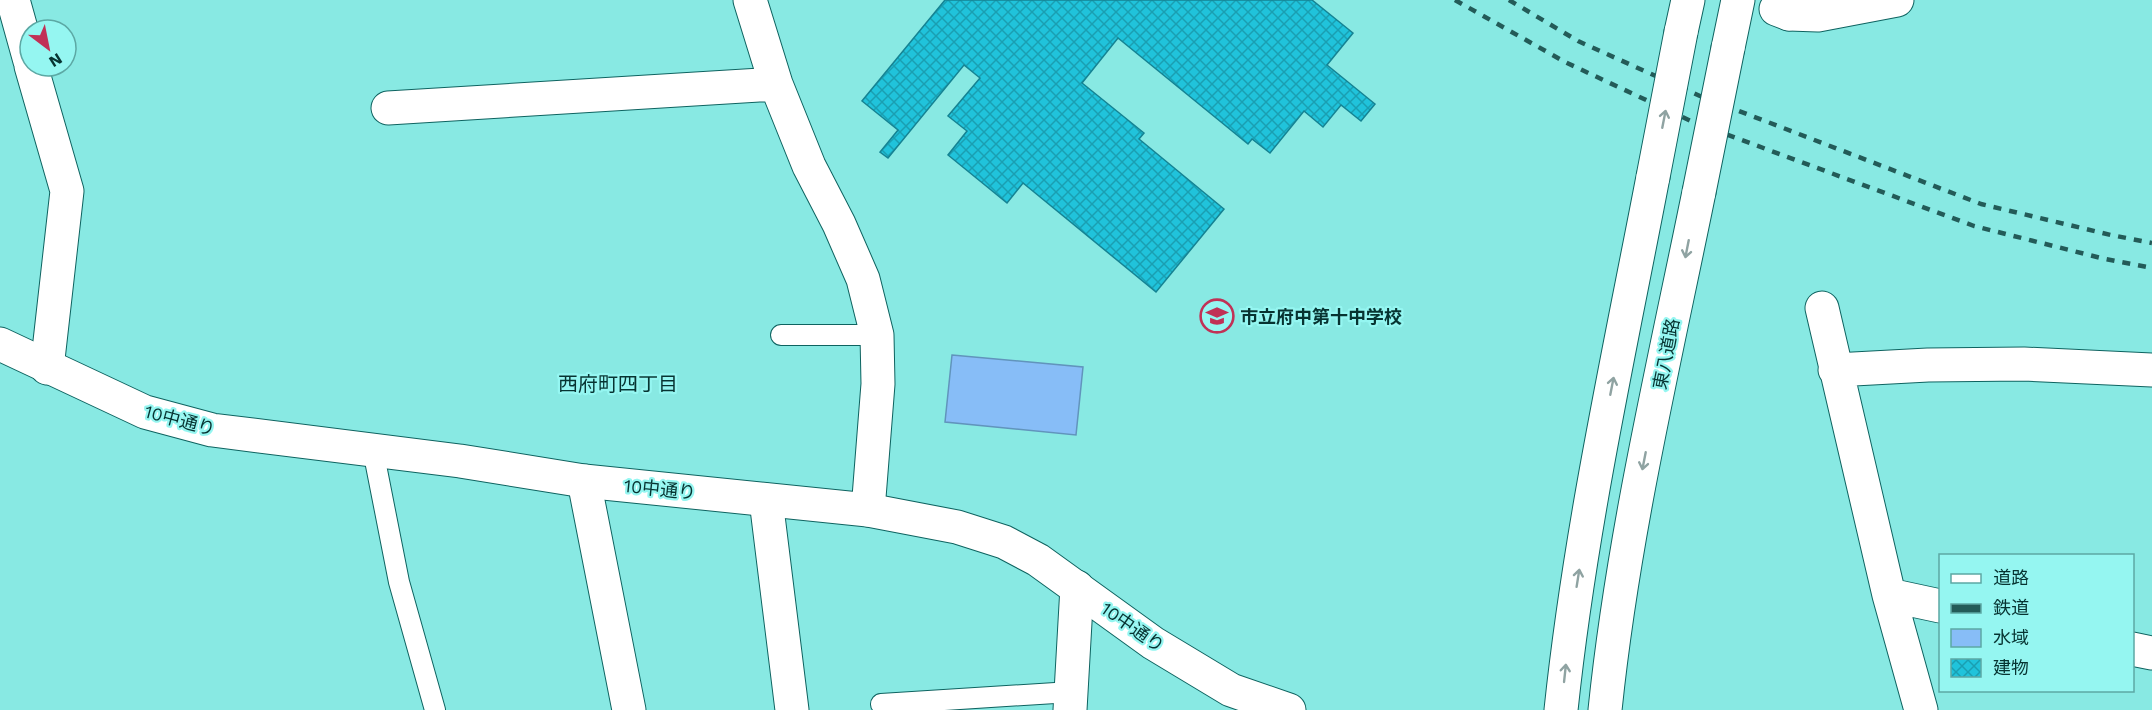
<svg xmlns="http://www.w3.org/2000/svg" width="2152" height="710" font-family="'Work Sans','Noto Sans JP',sans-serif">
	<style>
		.water { fill: #87bdf7; stroke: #6194bc; stroke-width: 1.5 }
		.building { fill: url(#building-cross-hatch); stroke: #158393; stroke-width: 1.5 }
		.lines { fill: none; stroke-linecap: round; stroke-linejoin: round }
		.lane-casing { stroke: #0e6360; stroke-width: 22 }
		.street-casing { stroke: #0e6360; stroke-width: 35 }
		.secondary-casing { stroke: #0e6360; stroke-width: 35 }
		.primary-casing { stroke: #0e6360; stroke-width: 35 }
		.lane { stroke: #fff; stroke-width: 20 }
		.street { stroke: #fff; stroke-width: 33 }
		.secondary { stroke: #fff; stroke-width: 33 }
		.primary { stroke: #fff; stroke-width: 33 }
		.rail { stroke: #235b58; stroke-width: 4.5; stroke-dasharray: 8 8; stroke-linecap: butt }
		.primary-bridge-casing { stroke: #0e6360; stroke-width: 35; stroke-linecap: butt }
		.primary-bridge { stroke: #fff; stroke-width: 33 }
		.oneway { stroke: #8fa3a2 }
		.labels { text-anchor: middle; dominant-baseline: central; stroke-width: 4.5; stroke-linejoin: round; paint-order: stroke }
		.poi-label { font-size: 18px; font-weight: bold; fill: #073331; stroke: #95f6f1; text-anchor: start }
		.street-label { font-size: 18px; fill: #073331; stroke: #95f6f1 }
		.neighbourhood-label { font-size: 20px; fill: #073331; stroke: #95f6f1 }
	</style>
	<defs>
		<pattern id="building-cross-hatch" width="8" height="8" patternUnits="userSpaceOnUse" patternTransform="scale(1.5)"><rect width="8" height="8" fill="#20c3db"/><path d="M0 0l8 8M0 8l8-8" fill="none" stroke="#1a9fb2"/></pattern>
	</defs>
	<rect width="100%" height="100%" fill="#88e9e3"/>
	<path class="water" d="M952 355 1083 367 1076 435 945 422Z"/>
	<path class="building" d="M945 0H1312L1353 33 1327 65 1375 104 1361 121 1341 105 1323 127 1304 111 1270 153 1252 139 1248 144 1118 38 1082 83 1144 133 1139 139 1224 209 1156 292 1023 183 1007 203 948 155 967 131 948 116 980 78 964 65 888 158 880 152 898 130 862 101Z"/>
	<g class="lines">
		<defs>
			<path id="lane" d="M781 335H877
				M373 450 399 582 435 710
				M881 704 1071 692"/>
			<path id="street" d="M13 0 30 61
				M750 0 776 84 809 166 839 224 863 279 877 335 878 384 868 510
				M1789 14 1818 15 1897 0
				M31 66 67 191 47 368
				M388 108 776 84
				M1822 308 1889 595 1921 710
				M1835 370 1928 365 2024 364 2152 370
				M584 481 629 710
				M766 500 792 710
				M1889 595 1940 606
				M2132 649 2152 653
				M1070 710 1077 587"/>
			<path id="secondary" d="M0 344 145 412 212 430 460 461 584 481 868 510 957 527 1004 542 1038 560 1153 643 1231 690 1289 710"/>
			<path id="primary" d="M1776 9 1789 14 1792 0
				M1681 32 1688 0
				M1728 48 1738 0
				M1561 710C1580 530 1619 354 1653 177
				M1605 710C1623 536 1664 364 1699 192"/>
		</defs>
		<use href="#lane" class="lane-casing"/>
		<use href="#street" class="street-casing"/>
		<use href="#secondary" class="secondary-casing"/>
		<use href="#primary" class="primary-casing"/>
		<use href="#lane" class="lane"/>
		<use href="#street" class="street"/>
		<use href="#secondary" class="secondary"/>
		<use href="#primary" class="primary"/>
		<path class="rail" d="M1455 0 1565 62 1693 122 1974 226 2105 259 2152 268
			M1509 0 1578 41 1700 96 1981 204 2111 235 2152 243"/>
		<defs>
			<path id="primary-bridge" d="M1653 177 1681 32
				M1699 192 1728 48"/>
		</defs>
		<use href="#primary-bridge" class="primary-bridge-casing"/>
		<use href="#primary-bridge" class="primary-bridge"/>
	</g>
	<defs><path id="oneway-shaft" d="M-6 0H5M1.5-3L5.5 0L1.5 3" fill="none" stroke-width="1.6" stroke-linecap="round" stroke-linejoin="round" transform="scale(1.5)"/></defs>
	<g class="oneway">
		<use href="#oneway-shaft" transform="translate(1664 119) rotate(-79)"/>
		<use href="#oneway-shaft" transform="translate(1687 249) rotate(101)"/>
		<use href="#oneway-shaft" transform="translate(1612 386) rotate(-79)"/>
		<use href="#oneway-shaft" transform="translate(1644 461) rotate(101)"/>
		<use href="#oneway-shaft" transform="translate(1578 578) rotate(-81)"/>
		<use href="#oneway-shaft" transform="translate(1565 673) rotate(-84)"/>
	</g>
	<defs>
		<symbol id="school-ring" viewBox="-11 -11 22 22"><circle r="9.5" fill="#95f6f1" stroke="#c13156" stroke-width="1.5"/><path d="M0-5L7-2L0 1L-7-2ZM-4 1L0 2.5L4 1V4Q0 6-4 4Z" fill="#c13156"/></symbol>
	</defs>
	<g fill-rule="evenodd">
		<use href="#school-ring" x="1198" y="297" width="38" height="38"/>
	</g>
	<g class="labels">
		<g class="poi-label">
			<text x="1240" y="316">市立府中第十中学校</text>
		</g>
		<g class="street-label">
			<text transform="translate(1666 354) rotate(-79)">東八道路</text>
			<text transform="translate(180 420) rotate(15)">10中通り</text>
			<text transform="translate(660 489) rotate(6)">10中通り</text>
			<text transform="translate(1133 627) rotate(35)">10中通り</text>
		</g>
		<g class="neighbourhood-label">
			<text x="618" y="384">西府町四丁目</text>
		</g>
	</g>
	<rect x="1939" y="554" width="195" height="138" fill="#95f6f1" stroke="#5ca8a4" stroke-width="1.5"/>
	<rect x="1951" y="574" width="30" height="9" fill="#ffffff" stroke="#5ca8a4" stroke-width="1.5"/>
	<text x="1993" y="584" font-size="18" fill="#073331">道路</text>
	<rect x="1951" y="604" width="30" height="9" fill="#235b58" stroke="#5ca8a4" stroke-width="1.5"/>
	<text x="1993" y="614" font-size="18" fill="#073331">鉄道</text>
	<rect x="1951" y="629" width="30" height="18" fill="#87bdf7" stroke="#5ca8a4" stroke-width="1.5"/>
	<text x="1993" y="644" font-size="18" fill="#073331">水域</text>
	<rect x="1951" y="659" width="30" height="18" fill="url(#building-cross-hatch)" stroke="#5ca8a4" stroke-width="1.5"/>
	<text x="1993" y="674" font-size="18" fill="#073331">建物</text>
	<g transform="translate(48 48) rotate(148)"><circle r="28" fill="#95f6f1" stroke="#5ca8a4" stroke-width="1.5"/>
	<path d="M0-4.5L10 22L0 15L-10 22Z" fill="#c13156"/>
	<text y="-9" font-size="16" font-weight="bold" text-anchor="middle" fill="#073331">N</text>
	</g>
</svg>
